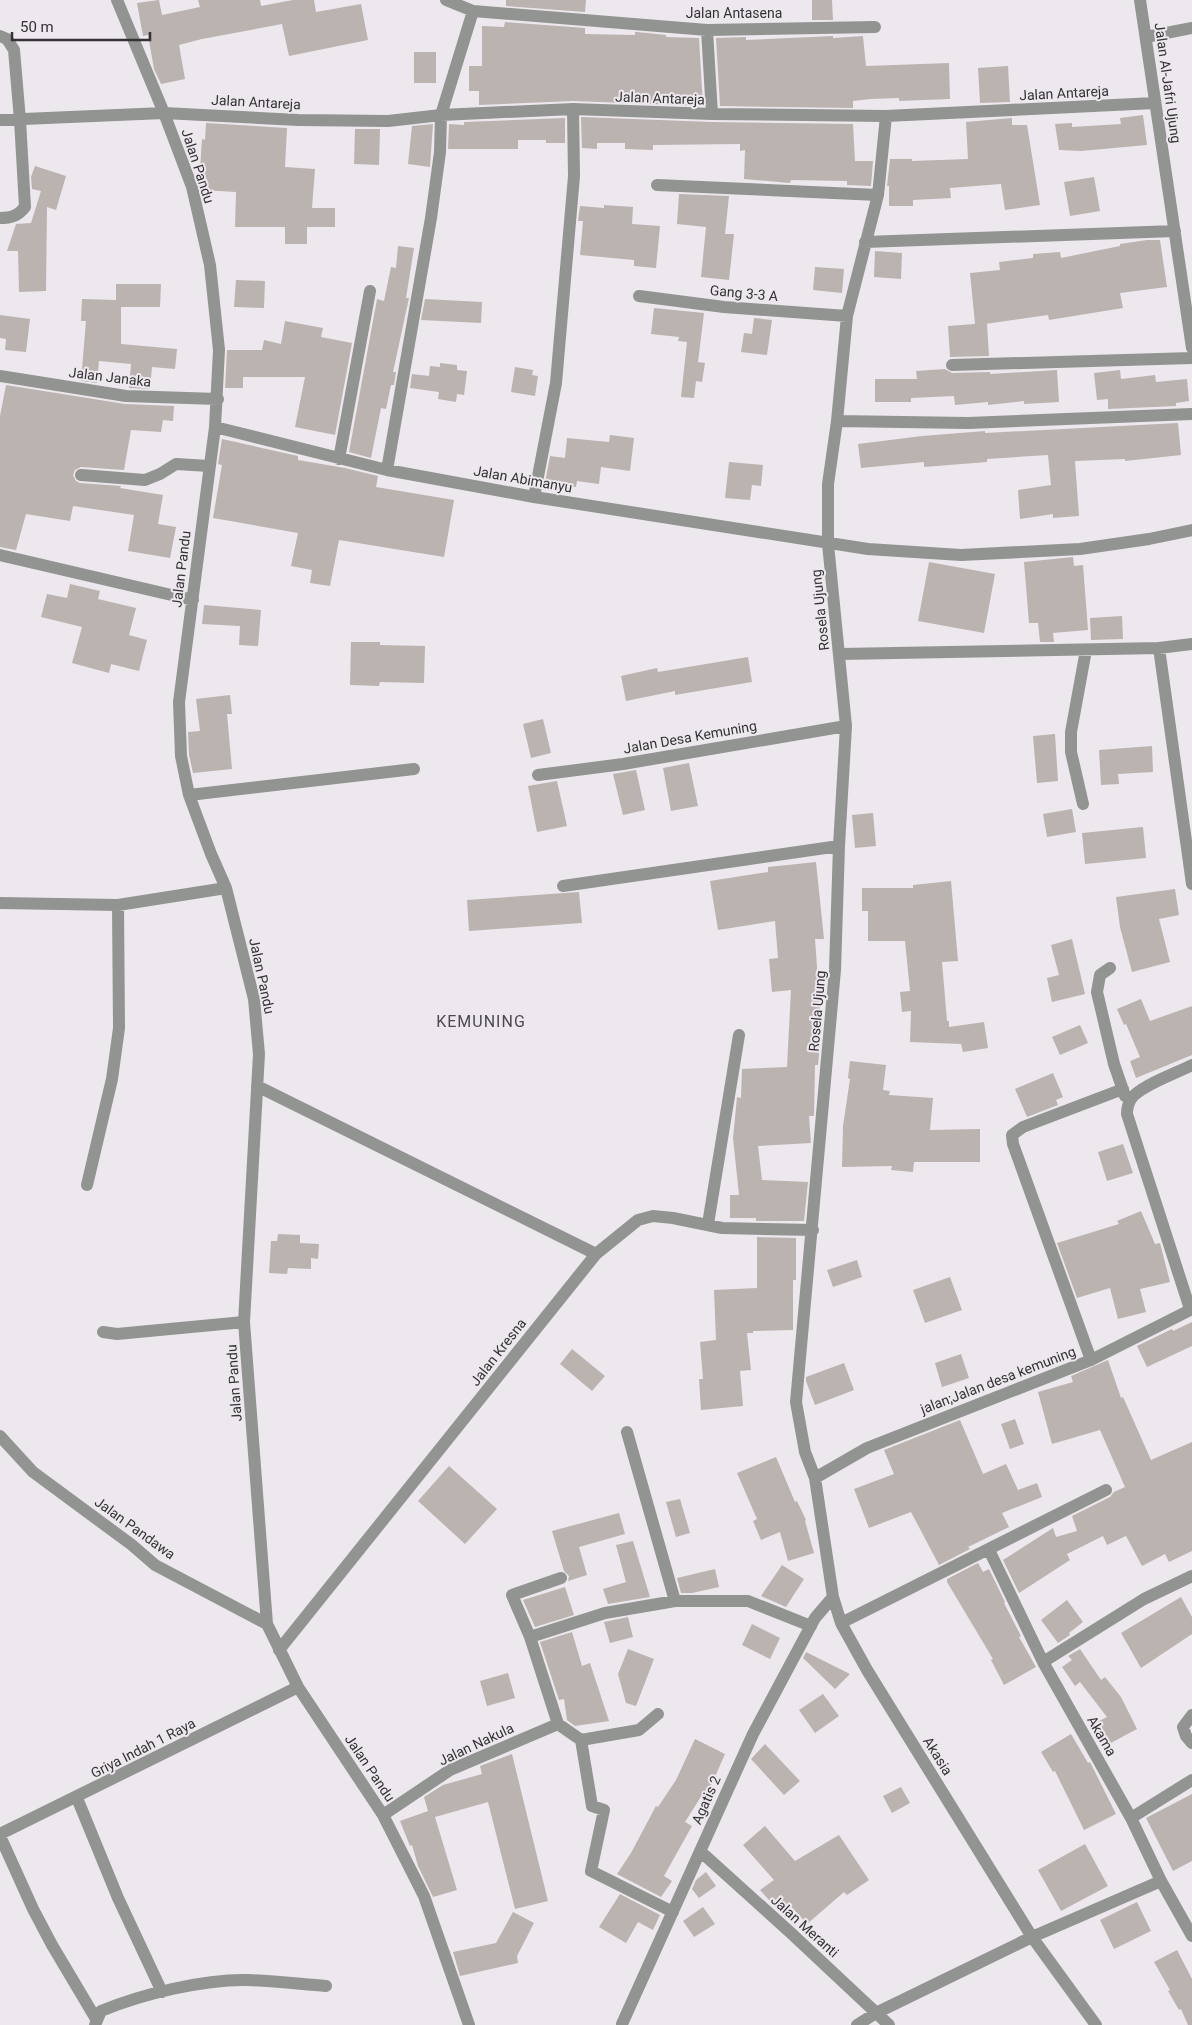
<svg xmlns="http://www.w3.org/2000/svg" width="1192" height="2025" font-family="Roboto,sans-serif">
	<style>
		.building { fill: #bbb3b0 }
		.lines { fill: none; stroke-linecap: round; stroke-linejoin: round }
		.minor { stroke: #929491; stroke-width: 12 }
		.labels { text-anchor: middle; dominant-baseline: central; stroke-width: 4; stroke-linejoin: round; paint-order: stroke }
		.street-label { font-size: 14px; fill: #343235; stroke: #ede8ee }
		.quarter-label { font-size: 16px; letter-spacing: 1px; fill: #4d494f; stroke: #ede8ee }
	</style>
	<rect width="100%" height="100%" fill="#ede8ee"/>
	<path class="building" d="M159 0 162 15 200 7 198 0H260L261 6 293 0H314L316 12 361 4 368 40 289 56 282 24 202 39 179 45 185 79 161 84 154 69 148 35 143 36 137 3Z
		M506 0H586L585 12 506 6Z
		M812 0H832L833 20H812Z
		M505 22 585 28V34L635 35V32H637L666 35V37L699 38 703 106 573 101 479 105V91H469V66H482V26L504 27Z
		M833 36V38L863 36 866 66 949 63 950 99 899 101V98L870 99 853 101V108L720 106 716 38 746 37V40Z
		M414 52H436V83H414Z
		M1008 66 1010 102 980 103 978 68Z
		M1143 115 1147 145 1081 151 1059 150 1055 124 1072 123V127L1121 124 1120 118Z
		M581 117 712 122 853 124 855 161H873L871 186 847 185V181L791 180 790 183 744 179 745 150 740 151V144L653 145V150L625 149V143H597V149L582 148Z
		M565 118V143H546V140H518V149H448L449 124 464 125V122Z
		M1012 118V125H1027L1040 205 1005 210 1001 184 950 188 951 198 913 200V206H889V186H887L890 159H912V161L968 159 966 122Z
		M206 123 287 128 285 167 315 169 312 208H335V227H307V244H285V227H235L236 192 201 190 199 184 202 139 205 140Z
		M433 124 430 167 408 164 412 126Z
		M355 129H380L379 165 354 164Z
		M35 166 66 176 56 210 47 207 46 291 19 292 18 251H7L16 224 31 223 41 191 32 189 31 177Z
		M1094 177 1100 211 1070 216 1064 182Z
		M679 194 729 196 725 234H734L729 280 701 277 706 227 677 224Z
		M604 205 633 207 632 224 660 226 656 268 634 266V260L580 255 583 221H578L580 206 604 208Z
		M1147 240H1160L1167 287 1120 293 1123 308 1049 320 1048 315 985 324H987L989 356 950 357 948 326 975 324 970 273 1000 270 999 262 1033 258V254L1060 252 1061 258 1120 246V244Z
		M398 246 414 248 406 298H409L393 372H396L394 385H391L386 409 381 408 371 458 349 452 377 299 384 301 391 267 396 268Z
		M875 251 902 253 901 279 874 277Z
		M815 267 844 269 842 293 813 290Z
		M236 280 265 281 264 308 234 307Z
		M116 284H161L160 307H121V344L177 349 175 369 152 367 150 389 129 388 131 364 99 361 97 383 81 381 86 321H81L82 299 116 300Z
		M425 299 482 302 481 323 421 320Z
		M654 308 704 313 698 362 705 363 702 382 696 381 694 398 681 397 687 342 678 341 679 337 651 334Z
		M0 315 30 319 26 352 5 350 6 339 0 338Z
		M754 318 772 320 767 355 741 352 744 333 752 334Z
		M285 321 323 328 321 337 352 343 335 435 295 427 305 377H243V388H225L227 350H262L264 340 281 344Z
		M440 363 457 365V370L467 371 464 395 457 394 456 402 438 399 439 392 410 388 412 374 429 376 430 366 440 367Z
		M515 367 533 370 532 375 538 376 535 396 511 392Z
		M945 369 952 373 990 372V374L1057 370 1059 402 1024 404V401L988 405V402L955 405 954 396 911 398V402H875V379H917L916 371Z
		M1120 370 1121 379 1155 375 1156 382 1187 379 1189 401 1176 403V406L1108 409V399L1097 400 1094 373Z
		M6 385 125 404 174 406 173 421 163 420 161 432 131 430 124 470 81 467 75 470 73 475 76 481 80 483 121 486 120 488 163 495 158 524 176 527 170 558 128 551 134 515 73 506 70 521 26 514 16 550 0 547V416Z
		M1178 423 1181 455 1125 461V459L1075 461 1079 516 1053 518V514L1020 519 1018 490 1051 485 1048 455 987 459V462L924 467V462L861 468 858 444 922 436 985 431V433Z
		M610 435 634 438 630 471 601 467 599 484 577 481 576 487 545 483 550 456 565 458 567 438 609 442Z
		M222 439 298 456V460L345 468 378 476 376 487 454 500 444 557 339 540 330 586 310 583 312 570 291 566 298 533 213 518 222 465 218 464Z
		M729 462 763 465 761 486 752 485 750 500 725 498Z
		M1073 557 1074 566 1083 565 1088 630 1053 633 1054 642H1040L1038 623H1029L1024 562Z
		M929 562 995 574 984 633 918 621Z
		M70 584 100 591 98 599 136 608 129 635 147 640 139 671 111 664 109 673 72 663 82 627 41 617 47 594 67 598Z
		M204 605 261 610 258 646 239 645 240 626 202 624Z
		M1122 616 1123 639 1091 640 1090 618Z
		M351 642H380V645L425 646 424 683 380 682 379 686 350 685Z
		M748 657 752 682 675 695V691L626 701 621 676 657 668 658 672Z
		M230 695 232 714H227L232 769 193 773 189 755 188 732 200 731 196 699Z
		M543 719 551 753 531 758 523 724Z
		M1055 734 1058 781 1037 783 1033 736Z
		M1152 746 1153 772 1118 774 1119 784 1101 785 1099 750Z
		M689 763 698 806 671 811 663 768Z
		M636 770 645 810 623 815 613 774Z
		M557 781 567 826 537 832 528 786Z
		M1072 809 1076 832 1047 837 1043 814Z
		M873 813 876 846 855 848 852 815Z
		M1143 827 1146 858 1085 864 1082 833Z
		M816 862 824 939H815L820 1009H823L818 1065H815L814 1116H809L811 1143 758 1146 762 1180 808 1182 804 1221H756V1218H730V1195H739L733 1138 737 1097 741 1098 742 1069 787 1067 791 990 772 992 769 959 778 958 775 921 718 930 710 881 768 872V867Z
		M951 881 958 961 942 962 947 1021H949V1027L984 1022 988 1048 963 1052 961 1044 910 1042 911 1011 902 1012 900 992 910 991 905 941H868V911H862V888H913V885Z
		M1175 889 1179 915 1159 919 1170 962 1132 972 1120 927 1116 897Z
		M579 892 582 923 469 931 467 900Z
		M1072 939 1085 994 1052 1002 1047 978 1059 975 1051 945Z
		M1141 999 1150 1021 1192 1006V1055L1136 1078 1130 1061 1140 1057 1126 1024 1124 1025 1117 1009Z
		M1080 1025 1088 1043 1060 1055 1052 1037Z
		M850 1061 886 1065 883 1090 890 1091 889 1095 933 1098 930 1130 980 1129V1162H914L913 1172 891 1170 892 1166 842 1167 843 1126 850 1079 848 1078Z
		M1053 1073 1063 1097 1056 1100 1058 1105 1027 1117 1015 1089Z
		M1123 1144 1133 1173 1107 1181 1098 1152Z
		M1141 1211 1155 1244 1160 1243 1170 1282 1140 1289 1146 1312 1118 1319 1110 1288 1077 1298 1057 1243 1119 1224 1117 1221Z
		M278 1234 300 1235V1243L319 1244 318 1259 311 1258V1269L288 1268 287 1274 269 1273 271 1241H277Z
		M757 1237 796 1238V1280H793V1330L753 1331V1333H747L751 1370 740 1371 743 1406 701 1410 699 1379H703L700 1342 716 1340 714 1290 757 1288Z
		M857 1260 862 1277 833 1287 827 1270Z
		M950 1277 962 1310 925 1323 913 1290Z
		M1192 1322V1346L1147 1367 1137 1346 1172 1329 1173 1331Z
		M572 1349 605 1376 592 1391 560 1364Z
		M961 1354 969 1378 942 1387 935 1363Z
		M1108 1360 1121 1398 1123 1397 1151 1460 1192 1442V1551L1169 1562 1165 1554 1142 1566 1126 1536 1107 1545 1103 1536 1067 1554 1070 1560 1019 1593 1003 1560 1053 1528 1056 1537 1077 1531 1072 1516 1110 1497 1114 1492 1125 1487 1100 1430 1052 1444 1038 1392 1073 1382 1071 1376Z
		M844 1363 854 1390 815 1405 806 1381V1377Z
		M1015 1419 1024 1444 1010 1449 1001 1424Z
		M960 1420 983 1474 1006 1464 1018 1490 1037 1483 1042 1497 1002 1513 1009 1527 968 1547 970 1549 939 1565 911 1512 869 1528 854 1489 894 1474 884 1450Z
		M776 1457 795 1502 797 1501 806 1520 805 1521 814 1553 788 1561 780 1532 761 1540 753 1521 757 1519 737 1473Z
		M449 1466 497 1509 465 1544 418 1501Z
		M680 1499 690 1533 676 1537 666 1502Z
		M619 1513 625 1534 579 1547 587 1575 568 1581 569 1576 564 1571 552 1531Z
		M633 1541 650 1597 608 1604 603 1589 626 1582 616 1545Z
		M978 1563 983 1572 989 1569 1005 1602 1004 1603 1021 1636 1019 1637 1036 1667 1004 1685 991 1660 993 1659 947 1582V1579Z
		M782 1565 804 1579 786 1607 761 1596Z
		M715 1569 719 1587 692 1593H681L677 1578Z
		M565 1587 574 1615 535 1627 523 1600Z
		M1181 1597 1192 1617V1634L1141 1668 1121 1633Z
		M1067 1600 1083 1622 1069 1633 1070 1635 1058 1643 1041 1620Z
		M628 1617 633 1637 610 1643 604 1622Z
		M752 1624 780 1638 770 1659 742 1645Z
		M572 1632 582 1666 590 1663 609 1721 575 1726 567 1720 564 1699 559 1700 540 1642Z
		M628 1649 654 1659 636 1706 626 1703 618 1674Z
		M1080 1649 1101 1680 1105 1677 1121 1697 1137 1729 1109 1744 1097 1722 1107 1717 1080 1682 1075 1686 1062 1667 1072 1660 1068 1656Z
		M806 1652 850 1674 835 1689 803 1658Z
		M508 1673 515 1698 487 1706 480 1681Z
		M823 1694 839 1716 815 1733 799 1710Z
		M1071 1734 1088 1763 1090 1762 1116 1814 1084 1830 1055 1771 1053 1772 1041 1752Z
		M695 1739 725 1754 706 1797 702 1795 685 1822 692 1826 664 1876 672 1881 661 1897 617 1874 631 1853 656 1806 658 1807 676 1780Z
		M765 1744 800 1781 784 1795 751 1759Z
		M512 1754 548 1901 515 1909 488 1802 435 1817 457 1890 433 1897 418 1866 412 1845 410 1846 400 1821 428 1811 424 1797 443 1785 482 1774 480 1766Z
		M901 1787 910 1803 892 1813 883 1796Z
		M1192 1794V1861L1173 1871 1146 1818Z
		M765 1826 795 1861 839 1835 869 1880 847 1895 844 1892 807 1924 788 1903 778 1910 760 1890 774 1880 743 1845Z
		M1085 1844 1108 1886 1061 1911 1038 1870Z
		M706 1872 716 1886 699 1898 692 1889 696 1880Z
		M620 1894 660 1915 653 1930 638 1922 626 1943 599 1927Z
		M1137 1902 1151 1931 1114 1949 1100 1920Z
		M703 1907 715 1924 694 1937 683 1921Z
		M513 1912 534 1923 517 1956 518 1963 460 1976 453 1952 496 1943Z
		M1177 1950 1192 1979V2025H1188L1181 2009 1179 2010 1168 1991 1170 1990 1154 1962Z"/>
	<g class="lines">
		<path class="minor" d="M117 0 164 113 192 187 210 265 219 350 215 427 179 702 181 756 189 795 211 854 226 888 254 999 259 1054 244 1322 267 1624 298 1687 383 1815 424 1896 469 2025
			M446 0 473 11 707 30 875 27
			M1140 0 1192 348
			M707 30 712 114
			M0 36 7 39 14 50 20 120 25 207C18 216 11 218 0 218
			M1146 37 1192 28
			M886 116 878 195 847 316 837 421 828 484V544L846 726 839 846 835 970 796 1402 805 1452 815 1478 833 1597 841 1623 867 1670 1032 1937 1096 2025
			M0 120 164 113 298 120 388 121 441 115 573 109 712 114 886 116 1155 103
			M657 185 878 195
			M865 242 1175 231
			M639 296 724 307 847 316
			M952 365 1192 358
			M0 376 126 396 218 399
			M837 421 968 423 1192 414
			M215 427 387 470 534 497 868 549 961 555 1080 549 1149 539 1192 530
			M339 459 370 291
			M387 470 431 218 440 152 441 115 473 11
			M81 475 145 480 160 474 176 464 209 466
			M534 497 556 383 574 176 573 109
			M0 555 193 600
			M1159 648 1192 884
			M840 654 1159 648 1192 644
			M538 775 623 764 846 726
			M189 795 414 769
			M1083 804 1071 752V732L1086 650
			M563 886 839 846
			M0 903 118 905 226 888
			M1110 968 1100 975 1097 992 1114 1064 1125 1096
			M257 1086 596 1254
			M87 1185 112 1079 119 1028 118 905
			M708 1224 739 1035
			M1190 1309 1127 1114C1127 1109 1128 1104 1131 1099 1139 1086 1177 1073 1192 1065
			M103 1332 117 1334 244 1322
			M1091 1360 1013 1144 1012 1135 1023 1127 1123 1089
			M627 1432 675 1601
			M0 1436 33 1472 132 1545 155 1565 267 1624
			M815 1478 867 1448 1091 1360 1192 1309
			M989 1550 1043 1662 1131 1818 1161 1881 1192 1936
			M841 1623 1106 1490
			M530 1637 512 1595 561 1578
			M279 1650 596 1254 638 1220 653 1216 673 1218 722 1228 813 1230
			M1043 1662 1144 1599 1192 1576
			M658 1714 639 1730 581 1740 558 1724 530 1637 605 1613 675 1601H748L811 1626
			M1192 1715 1183 1727 1186 1736 1192 1743
			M581 1740 592 1806 604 1810 591 1871 673 1912
			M77 1798 118 1898 162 1992
			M383 1815 450 1770 558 1724
			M1131 1818 1192 1780
			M0 1834 298 1687
			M0 1836 33 1909 52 1945 96 2019
			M700 1851 792 1934 889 2025
			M622 2024 753 1734 815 1618 833 1597
			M95 2025 101 2011C142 1994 204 1979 248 1980 274 1981 300 1984 326 1986
			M857 2025 876 2013 1032 1937 1161 1881"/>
	</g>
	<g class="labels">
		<g class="street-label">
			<text x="734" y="13">Jalan Antasena</text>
			<text transform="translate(1168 83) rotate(82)">Jalan Al-Jafri Ujung</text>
			<text transform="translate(1064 93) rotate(-3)">Jalan Antareja</text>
			<text transform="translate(660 98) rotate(2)">Jalan Antareja</text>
			<text transform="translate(256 102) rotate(3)">Jalan Antareja</text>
			<text transform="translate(198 166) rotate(72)">Jalan Pandu</text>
			<text transform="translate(744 293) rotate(5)">Gang 3-3 A</text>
			<text transform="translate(110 377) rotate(7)">Jalan Janaka</text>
			<text transform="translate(523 479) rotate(10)">Jalan Abimanyu</text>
			<text transform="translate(181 569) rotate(-83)">Jalan Pandu</text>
			<text transform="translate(820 610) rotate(-96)">Rosela Ujung</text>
			<text transform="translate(690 737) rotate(-10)">Jalan Desa Kemuning</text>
			<text transform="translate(262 976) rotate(78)">Jalan Pandu</text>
			<text transform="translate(817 1011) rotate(-85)">Rosela Ujung</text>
			<text transform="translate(498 1352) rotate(-52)">Jalan Kresna</text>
			<text transform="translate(998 1380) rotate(-21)">jalan;Jalan desa kemuning</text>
			<text transform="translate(234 1383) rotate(-94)">Jalan Pandu</text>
			<text transform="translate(135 1528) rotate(36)">Jalan Pandawa</text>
			<text transform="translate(1102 1736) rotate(60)">Akama</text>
			<text transform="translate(476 1744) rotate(-25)">Jalan Nakula</text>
			<text transform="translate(143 1748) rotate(-27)">Griya Indah 1 Raya</text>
			<text transform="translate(938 1756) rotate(58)">Akasia</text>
			<text transform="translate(370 1768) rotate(56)">Jalan Pandu</text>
			<text transform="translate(706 1800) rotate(-66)">Agatis 2</text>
			<text transform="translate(805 1926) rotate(42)">Jalan Meranti</text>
		</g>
		<g class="quarter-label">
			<text x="481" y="1021">KEMUNING</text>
		</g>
	</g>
	<path d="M12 32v8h138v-8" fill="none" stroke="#343235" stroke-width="2.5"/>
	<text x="20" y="32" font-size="15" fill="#343235" stroke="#ede8ee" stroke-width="4" paint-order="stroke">50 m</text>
</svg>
